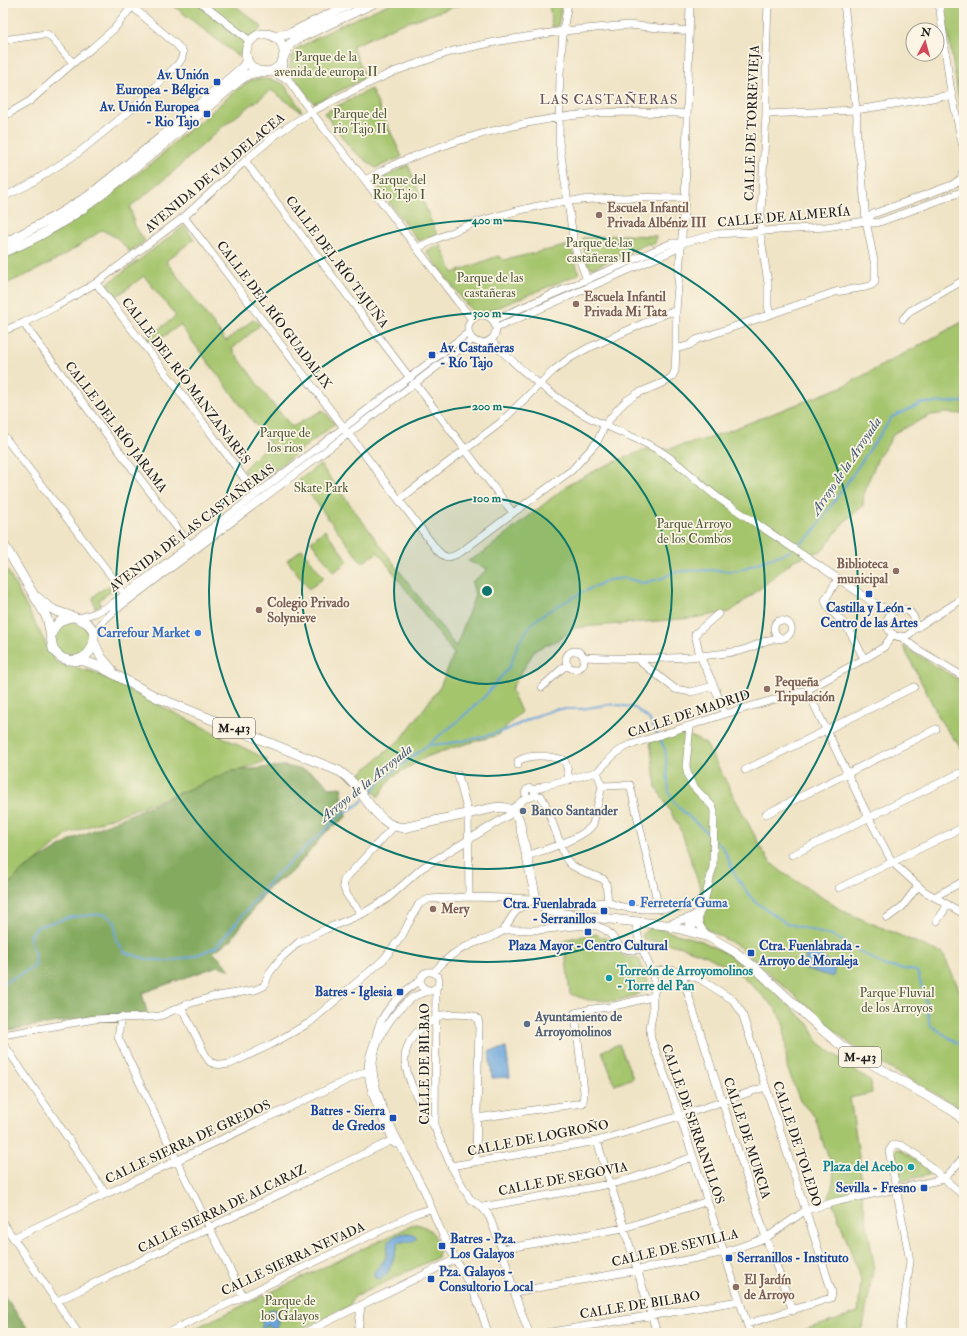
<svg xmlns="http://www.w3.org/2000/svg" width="967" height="1336" font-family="'IM FELL Double Pica',serif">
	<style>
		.green { fill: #a5c56d; stroke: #607044 }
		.forest { fill: #84aa60; stroke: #50633e }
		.water { fill: #6ba6db; stroke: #44617c }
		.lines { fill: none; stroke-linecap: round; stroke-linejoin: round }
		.stream { stroke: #6ba6db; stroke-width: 2 }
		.minor-casing { stroke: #868071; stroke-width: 8 }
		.major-casing { stroke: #868071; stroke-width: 10 }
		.minor { stroke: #fff; stroke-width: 7 }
		.major { stroke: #fff; stroke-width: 9 }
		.ring { fill: none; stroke: #0f766e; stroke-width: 2 }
		.transit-dot { fill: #1a4fb4; stroke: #fcf5e5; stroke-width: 1.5 }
		.education-dot { fill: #8d6e63; stroke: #fcf5e5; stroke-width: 1.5 }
		.shop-dot { fill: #3f7fe0; stroke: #fcf5e5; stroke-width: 1.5 }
		.service-dot { fill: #5c6f8a; stroke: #fcf5e5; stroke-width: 1.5 }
		.culture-dot { fill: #0f9aa8; stroke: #fcf5e5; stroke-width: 1.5 }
		.labels { text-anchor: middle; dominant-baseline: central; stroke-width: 3.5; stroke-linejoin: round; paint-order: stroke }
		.shield { fill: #fcf5e5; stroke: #5f5d58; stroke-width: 1 }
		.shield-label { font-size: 12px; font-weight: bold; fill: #1c1c1c }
		.park-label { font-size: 13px; fill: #4c5738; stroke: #fcf5e5 }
		.transit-label { font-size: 13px; font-weight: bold; fill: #164399; stroke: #fcf5e5; text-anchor: end }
		.street-label { font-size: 13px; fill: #1c1c1c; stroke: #fcf5e5 }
		.education-label { font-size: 13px; font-weight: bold; fill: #785e54; stroke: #fcf5e5; text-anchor: start }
		.shop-label { font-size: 13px; font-weight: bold; fill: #366cbe; stroke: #fcf5e5; text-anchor: end }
		.service-label { font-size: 13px; font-weight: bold; fill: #4e5e75; stroke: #fcf5e5; text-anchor: start }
		.culture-label { font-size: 13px; font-weight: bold; fill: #0d838f; stroke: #fcf5e5; text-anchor: start }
		.neighbourhood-label { font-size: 14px; letter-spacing: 1px; fill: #5e505d; stroke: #fcf5e5 }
		.water-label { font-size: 14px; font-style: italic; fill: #405a72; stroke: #fcf5e5 }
		.centre { fill: #0f766e; stroke: #fcf5e5; stroke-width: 2 }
		.ring-label { font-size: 12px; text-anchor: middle; font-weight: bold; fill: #0f766e; stroke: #fcf5e5; stroke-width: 3.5; stroke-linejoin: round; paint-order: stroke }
	</style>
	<rect width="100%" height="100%" fill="#fcf5e5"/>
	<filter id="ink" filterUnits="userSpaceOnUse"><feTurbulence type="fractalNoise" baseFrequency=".025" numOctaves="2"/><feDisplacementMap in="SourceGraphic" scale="8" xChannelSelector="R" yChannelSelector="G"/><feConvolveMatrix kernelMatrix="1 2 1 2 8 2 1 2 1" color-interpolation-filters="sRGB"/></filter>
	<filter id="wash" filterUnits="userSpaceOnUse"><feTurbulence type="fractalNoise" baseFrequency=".012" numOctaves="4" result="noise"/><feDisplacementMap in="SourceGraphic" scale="16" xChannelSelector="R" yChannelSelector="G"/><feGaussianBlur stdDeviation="0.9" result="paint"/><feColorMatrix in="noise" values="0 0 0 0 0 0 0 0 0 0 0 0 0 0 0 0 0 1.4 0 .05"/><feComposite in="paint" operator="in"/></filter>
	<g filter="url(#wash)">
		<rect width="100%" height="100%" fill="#f0e4c6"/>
		<path class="green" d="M170 3H232L262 27 239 57Z
			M391 3H466L399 25 352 46 366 78 315 103 312 101 293 76 290 69 291 57 296 49 341 25Z
			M549 3H562L558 26 552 27Z
			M943 3H964V129Z
			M257 79H270L284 84 302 111H300L271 90 222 127 173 172 130 207 135 226 145 241 130 252 117 238 102 230 65 255 33 272 3 285V259L36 243 59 231 94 207 157 159 181 136 209 114 236 90 251 80Z
			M371 89 402 157 376 168 352 150 324 113Z
			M408 165 437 235 418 241 374 182Z
			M184 226 194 239 166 261 226 341 254 319 260 325 232 349 267 397 292 427 323 410 335 424 261 480 254 484 243 470 257 455 270 444 180 325 150 346 145 340 176 316 144 276 116 297 106 285Z
			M622 235 656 236 655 243 650 246 649 243 593 268 588 266 582 238Z
			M441 245 453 273 498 256 504 260 570 245 579 274 480 315 470 309 426 251Z
			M964 321V414L946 413 931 415 894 433 887 446 879 456 864 491 863 506 843 523 823 550 794 560 757 591 730 612 693 618 583 627 575 628 558 640 535 650 511 689 521 712 498 735 455 747 426 757 392 777 378 797 361 773 402 738 440 687 454 654 378 552 362 563 299 480 320 464 456 647 475 595 472 582 488 569 468 561 484 552 568 485 602 467 646 449H667L710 438 844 386Z
			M325 530 348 561 334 572 311 541Z
			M302 549 324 578 309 589 287 560Z
			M3 562 56 663 94 672 268 760 68 834 3 890Z
			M109 586 113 590 99 600 101 606 95 608 93 598 98 592Z
			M54 639a18 18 0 1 1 36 0a18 18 0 1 1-36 0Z
			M903 646 964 683V752L942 723Z
			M681 734 695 738 706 744 763 851 771 863 782 872 843 911 943 954 964 1000V1108H960L884 1065 850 1044 738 946 703 927 701 891 681 830 656 787 650 741Z
			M651 927 702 941 729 955 759 978 809 1024 818 1042 871 1082 872 1093 850 1098 859 1155 863 1200 874 1264 862 1333H794L858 1313 861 1280 835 1208 829 1197 833 1182 834 1168 824 1146 815 1117 800 1101 787 1067 784 1026 776 1009 741 975 707 956 682 947 656 941H644L642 934Z
			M596 934 607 939 622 955 629 958 634 957 639 959 648 983 645 990 636 995 616 1001 588 1000 570 994 564 942 567 939Z
			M619 1044 633 1078 615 1085 602 1051Z
			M899 1149 902 1150 933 1174 901 1181 895 1152 896 1150Z
			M415 1224C432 1226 441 1241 438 1257L356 1296 352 1300 350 1306 293 1333H185Z"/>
		<path class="forest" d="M283 766C302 769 318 771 329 788L341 787 346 817 326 832 293 871 269 887 231 940 213 952 231 970 218 966 142 993 148 1016 109 1014 3 1031V889L24 869 73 839 231 771Z
			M3 1294 31 1333H3Z"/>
		<path class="water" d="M811 948 835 967 833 977 805 969 806 949Z
			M506 1048 510 1077 492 1078 489 1051Z
			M406 1233 413 1234 416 1236V1239L412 1242H399C395 1249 390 1279 380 1279 378 1279 375 1278 374 1277 371 1271 381 1266 383 1262 384 1260 386 1258 386 1256 388 1250 386 1245 391 1239 395 1235 401 1234 406 1233Z
			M274 1309 275 1311 276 1318 279 1324 277 1327 272 1329 266 1325 264 1333H257L260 1330 263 1323 261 1320 260 1316H267L269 1310Z"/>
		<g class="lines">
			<path class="stream" d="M798 545 812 534 892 417 922 403 964 402
				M430 745 451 743 478 738 506 730 536 716 556 709H581L612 704 635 708 649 719 665 749 669 793 677 806 712 837
				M366 797 380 782 457 722 486 695 510 666 518 644 532 623 547 612 579 594 609 580 625 578 643 583 663 578 673 572 699 570 736 571 791 551
				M716 841 724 849 735 875 753 900 786 923 835 937 885 966 917 971 926 1001 930 1025 954 1041 964 1047
				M3 983 29 970 36 965 34 951 29 936 39 926 71 917 105 914 115 922 116 940 124 952 146 959 169 961 194 956 216 947 274 877 341 815 359 804 363 800"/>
		</g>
	</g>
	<g filter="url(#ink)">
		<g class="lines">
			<defs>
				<path id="minor" d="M201 3 250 41
					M568 3 563 31 560 74 559 141 574 244 587 280
					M768 3 766 61V114L760 232 768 283V306L770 315
					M939 3 950 86 964 152
					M3 40 46 34 50 36 73 63
					M283 58 284 69 289 81 311 112 365 180 457 301 472 319
					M270 71 289 81
					M766 114 856 110 952 95
					M3 117 30 101 73 63 92 48 114 29 134 4
					M245 161 410 378
					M964 170C960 175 962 182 964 188
					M365 180C377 174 388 167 400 162 462 136 530 119 597 113 622 111 651 113 676 113L686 114
					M3 197 28 185 78 153 137 105 178 64 182 58 183 52 177 45 128 3
					M184 217 437 550C446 560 450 558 461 552L513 513 572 470 597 442 605 425 618 409 626 401 638 393 665 382 672 377 675 371 676 349V311L685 198 690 3
					M866 221 873 214 952 185 962 178
					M417 248C439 238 460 227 484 220 511 212 541 204 569 201 608 197 646 197 685 198
					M96 283 178 389 256 494
					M468 329a14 14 0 1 1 28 0a14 14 0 1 1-28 0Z
					M903 319 910 311 964 280
					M493 320 672 243H682L717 234 826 227 866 221 877 223 964 191
					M23 323 190 545
					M496 328 674 250 682 243
					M3 331 23 323 55 307 96 283 184 217 245 161 278 133 311 112 356 89 393 72 453 51 500 41 563 31 629 25 689 31
					M491 341C522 371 555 400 594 420 616 431 640 439 660 451 687 468 706 492 732 507L880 607 896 610
					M676 349 690 345 696 340 835 292 866 287 872 285 875 282V266L866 221 861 162C857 147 856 133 857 118L844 3
					M415 383 513 513
					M3 435 125 594
					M399 500 500 423 553 371 570 358 588 348 667 313 676 311
					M838 579 825 600C828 611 838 616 845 625 853 635 858 647 864 659
					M887 623a14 14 0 1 1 28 0a14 14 0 1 1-28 0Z
					M718 614 695 634 700 656 714 686 725 714
					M79 618 95 613 111 605 468 333
					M913 630 964 598
					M94 636C99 626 105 618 114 611L472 340
					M900 636 917 649 964 677
					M566 660a9 9 0 1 1 18 0a9 9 0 1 1-18 0Z
					M584 657C629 659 674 660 718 654 726 653 735 652 743 650 751 648 760 643 768 640 774 638 781 640 786 637 790 635 792 631 791 627 790 624 787 621 784 621 773 618 770 633 781 638
					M637 659 675 689 691 692 714 686
					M542 687 566 665
					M807 690 869 818 892 862 924 891 964 914
					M690 726 686 766 688 776 692 785 712 806 714 811 713 867 703 906 691 931
					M518 765V761C532 753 549 756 564 760L567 767 569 780
					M745 770 914 687
					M458 775 468 813 469 897
					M602 786 630 785 659 909
					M525.5 793a4.5 4.5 0 1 1 9 0a4.5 4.5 0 1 1-9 0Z
					M534 790 543 786 597 772 615 754 627 746 725 714 807 690 864 659 884 647 893 634
					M535 796H541L545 803 566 859 571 865 584 872 603 879 606 883 608 902
					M511 810 527 797
					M766 814 936 729
					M792 855 960 773
					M526 856C541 851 586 838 593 824L602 786 597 772
					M839 888 964 827
					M934 897 964 881
					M542 907 608 902C629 914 678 907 703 906
					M362 914C355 905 340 891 344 880L394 826
					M699 917C697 925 704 932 709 937
					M887 918 902 907 918 886
					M636 921C636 946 653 964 655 987 655 991 653 995 653 999 652 1003 653 1007 653 1011 651 1023 649 1026 651 1039L680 1116 750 1333
					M937 921 948 905
					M666 925 691 917 701 910
					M504 930C512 915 517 907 533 900
					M687 930 691 917
					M434 972C445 959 456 950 472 944 479 941 486 940 492 937 497 935 501 931 506 930 520 929 534 931 548 929 559 928 587 923 597 926 620 933 611 955 641 949
					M681 972 766 1238 793 1311
					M652 973 662 970H672L700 979 733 1000 742 1013 832 1292 831 1298 747 1324
					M436 988 435 1128 451 1166 470 1199 482 1207 489 1216 502 1249 514 1292 529 1333
					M429 990 423 988 420 981C422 971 431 969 438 976 439 979 440 983 437 987 433 991 421 993 415 996 393 1010 371 1043 373 1070 376 1106 407 1157 424 1190 431 1205 436 1222 444 1237 453 1256 464 1274 474 1293 480 1306 484 1320 488 1333
					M175 1010H180L184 1012 206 1056 210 1062 215 1064 222 1065 230 1064 272 1044 309 1023 383 960 402 936 408 924 419 904 429 899 469 897 536 899
					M121 1017 118 1037 177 1161 243 1296
					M3 1035 95 1019 149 1017 160 1016 188 1004 212 997 255 990 264 986 270 972 281 958 299 942 326 929 362 914 387 899 422 868 514 812
					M3 1043 106 1194
					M477 1118 583 1103 584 1092 575 1013 592 1009 610 1007 652 997
					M435 1128C423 1111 407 1081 405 1061 404 1043 419 1027 434 1020 436 1018 439 1016 442 1015 448 1014 468 1014 473 1016 475 1016 476 1018 478 1019L479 1025 476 1157 474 1162
					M597 1141 657 1333
					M395 1144C385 1124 373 1101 369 1079 367 1063 369 1057 374 1043 376 1037 377 1031 379 1025 387 1007 404 990 420 981
					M451 1166 597 1141 680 1116 765 1087
					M482 1207 610 1184 630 1179 693 1157
					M3 1223 78 1333
					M13 1238 362 1073 373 1070
					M502 1249 624 1228 708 1201
					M514 1292 638 1270 725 1252 766 1238 806 1210 839 1201 944 1179 964 1157
					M57 1301 397 1138
					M167 1333 417 1213 431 1209
					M304 1333 456 1259
					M358 1333 361 1305
					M545 1333 739 1301
					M900 1333 910 1261 889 1151 893 1145H901L918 1156 964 1196"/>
				<path id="major" d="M246 53a19 19 0 1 1 38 0a19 19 0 1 1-38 0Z
					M274 37 291 33 352 3
					M283 57 290 44 297 39 374 3
					M3 244 54 217 90 195 164 135 243 67 247 60
					M3 252C55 233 100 197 142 162 175 135 207 107 240 80L249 74 263 71
					M3 543 45 614 48 621 53 649 57 654 62 658 68 660 84 661 101 667 156 697 339 771C360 784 368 810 388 823 393 826 398 827 403 828L493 808C505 806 513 808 519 820L536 899C540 910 553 912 564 914L666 925 709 937 734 951 754 967 820 1028 843 1047 955 1112 964 1121
					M37 597C43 602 48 607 54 610 70 618 100 618 93 644 91 653 84 658 76 660
					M51 636C54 624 61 619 72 617
					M94 642 101 657 112 670"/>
			</defs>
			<use href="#minor" class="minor-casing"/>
			<use href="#major" class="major-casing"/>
			<use href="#minor" class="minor"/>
			<use href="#major" class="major"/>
		</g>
	</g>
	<circle cx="487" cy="591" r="93" fill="#0f766e" fill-opacity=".12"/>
	<g class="ring">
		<circle cx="487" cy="591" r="93"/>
		<circle cx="487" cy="591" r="185"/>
		<circle cx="487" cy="591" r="278"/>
		<circle cx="487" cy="591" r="371"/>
	</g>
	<g class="transit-dot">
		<rect x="213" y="78" width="8" height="8" rx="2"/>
		<rect x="203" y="110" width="8" height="8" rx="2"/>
		<rect x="428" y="351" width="8" height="8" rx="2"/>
		<rect x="865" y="590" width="8" height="8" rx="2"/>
		<rect x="600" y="907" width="8" height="8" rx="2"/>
		<rect x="584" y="928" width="8" height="8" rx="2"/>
		<rect x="747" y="949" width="8" height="8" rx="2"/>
		<rect x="396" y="988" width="8" height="8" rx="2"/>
		<rect x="389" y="1114" width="8" height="8" rx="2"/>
		<rect x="920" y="1184" width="8" height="8" rx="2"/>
		<rect x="438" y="1242" width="8" height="8" rx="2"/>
		<rect x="725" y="1254" width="8" height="8" rx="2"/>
		<rect x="427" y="1275" width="8" height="8" rx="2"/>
	</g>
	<g class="education-dot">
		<circle cx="599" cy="215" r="4"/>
		<circle cx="576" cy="304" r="4"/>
		<circle cx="896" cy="571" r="4"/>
		<circle cx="259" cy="610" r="4"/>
		<circle cx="767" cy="689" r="4"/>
		<circle cx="433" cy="909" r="4"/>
		<circle cx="736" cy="1287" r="4"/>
	</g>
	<g class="shop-dot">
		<circle cx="198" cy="633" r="4"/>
		<circle cx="632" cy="903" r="4"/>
	</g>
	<g class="service-dot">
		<circle cx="523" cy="811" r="4"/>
		<circle cx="527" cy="1024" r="4"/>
	</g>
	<g class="culture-dot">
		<circle cx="609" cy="978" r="4"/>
		<circle cx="911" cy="1167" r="4"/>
	</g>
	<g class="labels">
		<g class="shield">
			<rect x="213" y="718" width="42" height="20" rx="3"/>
			<rect x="839" y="1047" width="42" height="20" rx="3"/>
		</g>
		<g class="shield-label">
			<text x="234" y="728">M-413</text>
			<text x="860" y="1057">M-413</text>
		</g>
		<g class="park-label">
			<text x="326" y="57">Parque de la<tspan x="326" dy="15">avenida de europa II</tspan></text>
			<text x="360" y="114">Parque del<tspan x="360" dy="15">rio Tajo II</tspan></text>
			<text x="399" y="180">Parque del<tspan x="399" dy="15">Rio Tajo I</tspan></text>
			<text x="599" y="243">Parque de las<tspan x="599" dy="15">castañeras II</tspan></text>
			<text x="490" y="278">Parque de las<tspan x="490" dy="15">castañeras</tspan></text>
			<text x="285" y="433">Parque de<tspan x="285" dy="15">los rios</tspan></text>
			<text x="321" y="488">Skate Park</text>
			<text x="694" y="524">Parque Arroyo<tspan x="694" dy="15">de los Combos</tspan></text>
			<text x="897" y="993">Parque Fluvial<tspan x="897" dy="15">de los Arroyos</tspan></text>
			<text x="290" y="1301">Parque de<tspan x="290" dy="15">los Galayos</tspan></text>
		</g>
		<g class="transit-label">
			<text x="209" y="75">Av. Unión<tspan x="209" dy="15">Europea - Bélgica</tspan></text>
			<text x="199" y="107">Av. Unión Europea<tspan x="199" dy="15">- Rio Tajo</tspan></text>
			<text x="440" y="348" text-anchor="start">Av. Castañeras<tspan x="440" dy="15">- Río Tajo</tspan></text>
			<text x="869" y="608" text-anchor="middle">Castilla y León -<tspan x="869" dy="15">Centro de las Artes</tspan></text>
			<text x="596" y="904">Ctra. Fuenlabrada<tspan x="596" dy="15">- Serranillos</tspan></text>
			<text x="588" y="946" text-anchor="middle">Plaza Mayor - Centro Cultural</text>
			<text x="759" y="946" text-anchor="start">Ctra. Fuenlabrada -<tspan x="759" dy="15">Arroyo de Moraleja</tspan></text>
			<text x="392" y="992">Batres - Iglesia</text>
			<text x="385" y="1111">Batres - Sierra<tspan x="385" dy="15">de Gredos</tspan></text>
			<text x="916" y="1188">Sevilla - Fresno</text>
			<text x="450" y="1239" text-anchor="start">Batres - Pza.<tspan x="450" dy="15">Los Galayos</tspan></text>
			<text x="737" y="1258" text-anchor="start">Serranillos - Instituto</text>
			<text x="439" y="1272" text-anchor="start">Pza. Galayos -<tspan x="439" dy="15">Consultorio Local</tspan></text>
		</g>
		<g class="street-label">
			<text transform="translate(752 123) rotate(-88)">CALLE DE TORREVIEJA</text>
			<text transform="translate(215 173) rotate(-40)">AVENIDA DE VALDELACEA</text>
			<text transform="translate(784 217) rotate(-5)">CALLE DE ALMERÍA</text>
			<text transform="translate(337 262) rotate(53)">CALLE DEL RÍO TAJUÑA</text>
			<text transform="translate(274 315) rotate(53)">CALLE DEL RÍO GUADALIX</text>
			<text transform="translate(186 381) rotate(53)">CALLE DEL RÍO MANZANARES</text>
			<text transform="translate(116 427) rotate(53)">CALLE DEL RÍO JARAMA</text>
			<text transform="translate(192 528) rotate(-37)">AVENIDA DE LAS CASTAÑERAS</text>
			<text transform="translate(689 714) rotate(-18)">CALLE DE MADRID</text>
			<text transform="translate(425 1064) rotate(-90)">CALLE DE BILBAO</text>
			<text transform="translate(693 1124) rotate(71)">CALLE DE SERRANILLOS</text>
			<text transform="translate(538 1138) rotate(-11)">CALLE DE LOGROÑO</text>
			<text transform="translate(747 1138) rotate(72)">CALLE DE MURCIA</text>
			<text transform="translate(188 1142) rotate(-25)">CALLE SIERRA DE GREDOS</text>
			<text transform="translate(797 1144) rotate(72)">CALLE DE TOLEDO</text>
			<text transform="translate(563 1179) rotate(-11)">CALLE DE SEGOVIA</text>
			<text transform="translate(222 1209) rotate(-26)">CALLE SIERRA DE ALCARAZ</text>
			<text transform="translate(675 1248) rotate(-13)">CALLE DE SEVILLA</text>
			<text transform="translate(293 1259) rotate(-25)">CALLE SIERRA NEVADA</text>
			<text transform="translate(640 1305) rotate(-9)">CALLE DE BILBAO</text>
		</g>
		<g class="education-label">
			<text x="607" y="208">Escuela Infantil<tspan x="607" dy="15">Privada Albéniz III</tspan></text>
			<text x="584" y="297">Escuela Infantil<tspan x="584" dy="15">Privada Mi Tata</tspan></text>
			<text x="888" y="564" text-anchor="end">Biblioteca<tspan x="888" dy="15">municipal</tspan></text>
			<text x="267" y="603">Colegio Privado<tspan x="267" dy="15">Solynieve</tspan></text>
			<text x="775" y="682">Pequeña<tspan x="775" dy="15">Tripulación</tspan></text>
			<text x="441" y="909">Mery</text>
			<text x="744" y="1280">El Jardín<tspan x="744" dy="15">de Arroyo</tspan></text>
		</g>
		<g class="shop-label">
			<text x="190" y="633">Carrefour Market</text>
			<text x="640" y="903" text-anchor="start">Ferretería Guma</text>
		</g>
		<g class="service-label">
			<text x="531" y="811">Banco Santander</text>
			<text x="535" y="1017">Ayuntamiento de<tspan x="535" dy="15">Arroyomolinos</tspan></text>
		</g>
		<g class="culture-label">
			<text x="617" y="971">Torreón de Arroyomolinos<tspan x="617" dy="15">- Torre del Pan</tspan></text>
			<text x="903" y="1167" text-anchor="end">Plaza del Acebo</text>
		</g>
		<g class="neighbourhood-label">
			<text x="609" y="99">LAS CASTAÑERAS</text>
		</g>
		<g class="water-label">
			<text transform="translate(846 466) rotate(-56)">Arroyo de la Arroyada</text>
			<text transform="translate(366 783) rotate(-39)">Arroyo de la Arroyada</text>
		</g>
	</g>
	<circle cx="487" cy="591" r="6" class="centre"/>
	<g class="ring-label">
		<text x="487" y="224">400 m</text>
		<text x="487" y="317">300 m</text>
		<text x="487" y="410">200 m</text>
		<text x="487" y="502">100 m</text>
	</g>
	<rect width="967" height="1336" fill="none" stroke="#fcf5e5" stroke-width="16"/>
	<g transform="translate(925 42) rotate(6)"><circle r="19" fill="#fcf5e5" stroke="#a29e95"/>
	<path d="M0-3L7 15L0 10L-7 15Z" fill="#d1495b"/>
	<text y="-6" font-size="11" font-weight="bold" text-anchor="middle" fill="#1c1c1c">N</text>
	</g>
</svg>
